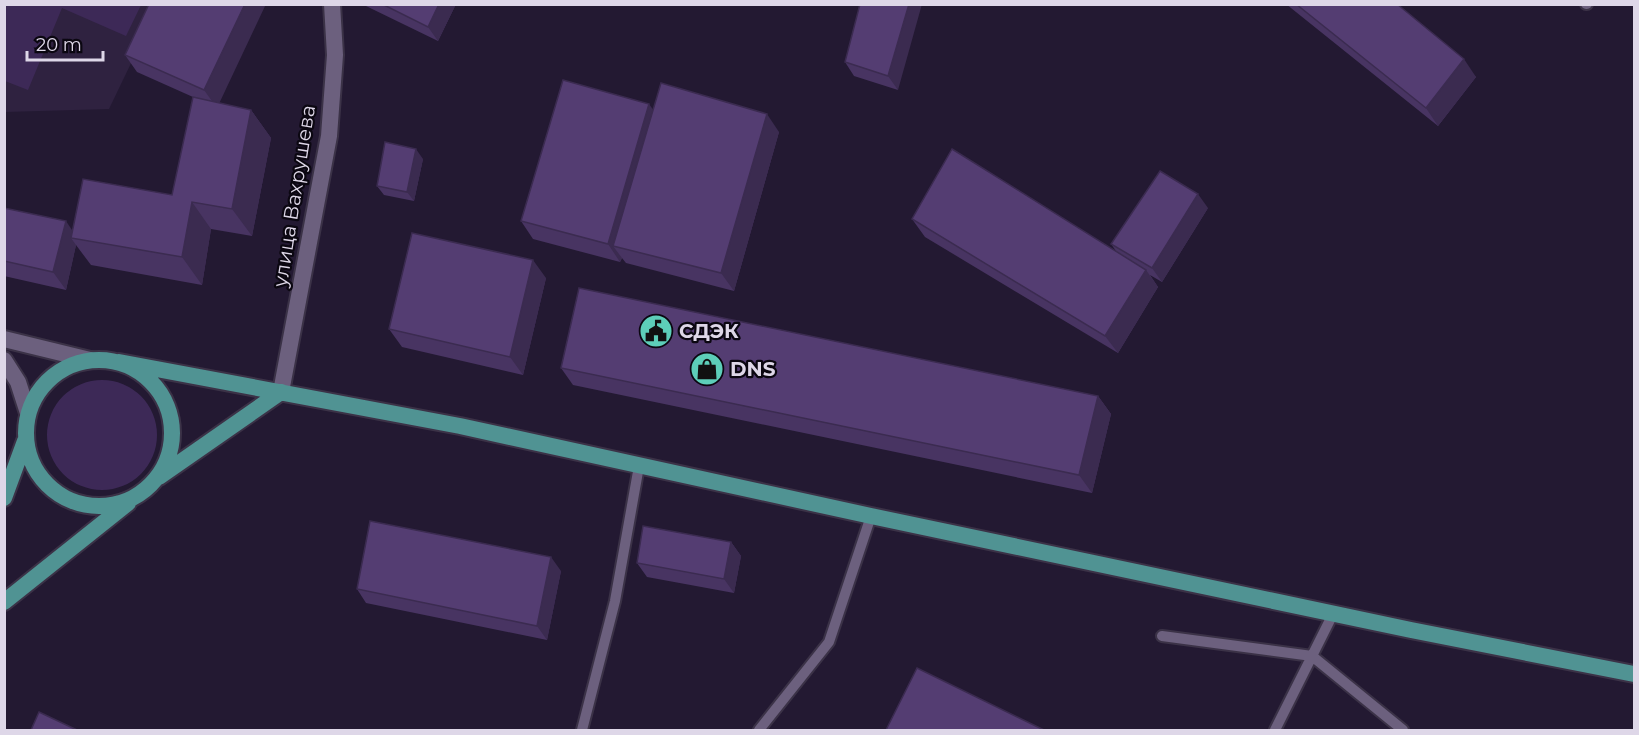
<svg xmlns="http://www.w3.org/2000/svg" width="1639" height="735" font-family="Montserrat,sans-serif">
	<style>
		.built { fill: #2f2240 }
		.green { fill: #3d2957 }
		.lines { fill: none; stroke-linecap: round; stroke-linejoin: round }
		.service-casing { stroke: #3b3247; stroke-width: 14 }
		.minor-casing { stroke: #3b3247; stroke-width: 20 }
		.primary-casing { stroke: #3b3247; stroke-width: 20 }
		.service { stroke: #6c607e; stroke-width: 10 }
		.minor { stroke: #6c607e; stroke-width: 16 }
		.primary { stroke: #509393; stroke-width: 16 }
		.wall { fill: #483462 }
		.shaded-wall { fill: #3b2b50 }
		.building { fill: #543d72; stroke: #3b2b50; stroke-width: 1.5 }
		.labels { text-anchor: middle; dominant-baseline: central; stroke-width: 4.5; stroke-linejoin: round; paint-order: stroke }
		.street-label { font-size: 20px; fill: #ded7e8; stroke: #0b0711 }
		.poi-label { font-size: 20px; font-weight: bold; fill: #ded7e8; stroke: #0b0711; text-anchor: start }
	</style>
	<rect width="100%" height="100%" fill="#231932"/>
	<path class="built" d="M4 5H159L109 109 5 112Z"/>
	<path class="green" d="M4 5 5 4 141 5 126 36 62 8 28 90 5 81Z
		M47 435a55 55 0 1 1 110 0a55 55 0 1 1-110 0Z"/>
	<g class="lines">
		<defs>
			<path id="service" d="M1586 4H1587
				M1162 636 1312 656 1403 730
				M582 730 615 601 639 466
				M759 730 829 642 871 516
				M1275 730 1333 614"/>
			<path id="minor" d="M4 339 90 360
				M4 360 18 382 28 413
				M281 392 329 136 335 55 332 4"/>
			<path id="primary" d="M26 433a73 73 0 1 1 146 0a73 73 0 1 1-146 0Z
				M119 362 460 426 871 516 1411 630 1634 674
				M159 477 281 392
				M4 498 25 441
				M4 602 128 503"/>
		</defs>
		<use href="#service" class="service-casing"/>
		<use href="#minor" class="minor-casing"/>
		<use href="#primary" class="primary-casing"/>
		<use href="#service" class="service"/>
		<use href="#minor" class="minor"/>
		<use href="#primary" class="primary"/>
	</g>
	<path class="wall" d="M149 4 219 103 251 110 271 138 252 236 211 229 202 285 91 265 76 245 66 290 4 276V208L73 231 172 195 193 97 137 72 125 55Z
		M365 4H456L438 41 366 6Z
		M860 4 898 90 854 76 845 62Z
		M1286 4H1397L1476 77 1438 126Z
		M653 110 779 132 734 291 626 263 622 258 620 262 533 239 521 221Z
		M423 159 414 201 384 195 377 186Z
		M1208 208 1162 282 1150 275 1158 287 1118 353 925 237 912 219 1116 251 1111 244Z
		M546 278 523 375 402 347 389 329Z
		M561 368 1098 396 1111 414 1092 493 573 385Z
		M731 542 741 556 734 593 647 577 637 563Z
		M561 571 547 640 366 603 357 589Z"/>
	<path class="shaded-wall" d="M245 4H266L217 108 204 90Z
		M439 4H456L438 41 428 27Z
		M909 4H922L898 90 888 76Z
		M1464 59 1476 77 1438 126 1426 108Z
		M649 104 662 122 613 246 622 258 620 262 608 244Z
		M251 110 271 138 252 236 232 209Z
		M767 114 779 132 734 291 721 273Z
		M416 149 423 159 414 201 407 192Z
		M1198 194 1208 208 1162 282 1152 268Z
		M192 202 211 229 202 285 182 257Z
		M66 221 78 239 71 238 76 245 66 290 53 272Z
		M533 260 546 278 523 375 510 357Z
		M1146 270 1158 287 1118 353 1105 336Z
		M1098 396 1111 414 1092 493 1079 475Z
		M731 542 741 556 734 593 724 579Z
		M551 557 561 571 547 640 537 626Z"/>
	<path class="building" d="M149 4H245L204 90 125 55Z
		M382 4H439L428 27Z
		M860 4H909L888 76 845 62Z
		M1296 4H1397L1464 59 1426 108Z
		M563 80 649 104 608 244 521 221Z
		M661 83 767 114 721 273 613 246Z
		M193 97 251 110 232 209 192 202 182 257 71 238 83 179 172 195Z
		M385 142 416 149 407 192 377 186Z
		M952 149 1146 270 1105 336 912 219Z
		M1160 171 1198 194 1152 268 1111 244Z
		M4 208 66 221 53 272 4 261Z
		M412 233 533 260 510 357 389 329Z
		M579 288 1098 396 1079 475 561 368Z
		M370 521 551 557 537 626 357 589Z
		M643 526 731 542 724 579 637 563Z
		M917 668 1044 730H886Z
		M39 712 77 730H31Z"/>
	<defs>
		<symbol id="civic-disc" viewBox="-11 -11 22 22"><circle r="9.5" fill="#5dceb9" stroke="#0b0711"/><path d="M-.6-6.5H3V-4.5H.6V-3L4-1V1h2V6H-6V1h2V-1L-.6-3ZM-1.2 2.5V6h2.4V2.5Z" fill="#111"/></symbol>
		<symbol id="shop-disc" viewBox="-11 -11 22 22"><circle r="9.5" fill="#5dceb9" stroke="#0b0711"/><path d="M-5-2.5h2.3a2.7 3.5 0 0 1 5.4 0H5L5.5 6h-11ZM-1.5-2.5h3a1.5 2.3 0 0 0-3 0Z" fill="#111"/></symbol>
	</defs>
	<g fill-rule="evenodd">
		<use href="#civic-disc" x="637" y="312" width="38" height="38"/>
		<use href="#shop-disc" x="688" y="350" width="38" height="38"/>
	</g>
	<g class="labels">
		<g class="street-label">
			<text transform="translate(294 196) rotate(-81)">улица Вахрушева</text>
		</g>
		<g class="poi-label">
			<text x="679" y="331">СДЭК</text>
			<text x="730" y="369">DNS</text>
		</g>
	</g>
	<rect width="1639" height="735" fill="none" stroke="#ded7e8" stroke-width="12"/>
	<path d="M27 51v9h76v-9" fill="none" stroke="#ded7e8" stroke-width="3"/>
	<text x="36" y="51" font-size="18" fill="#ded7e8" stroke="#0b0711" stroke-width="4.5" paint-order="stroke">20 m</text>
</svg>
